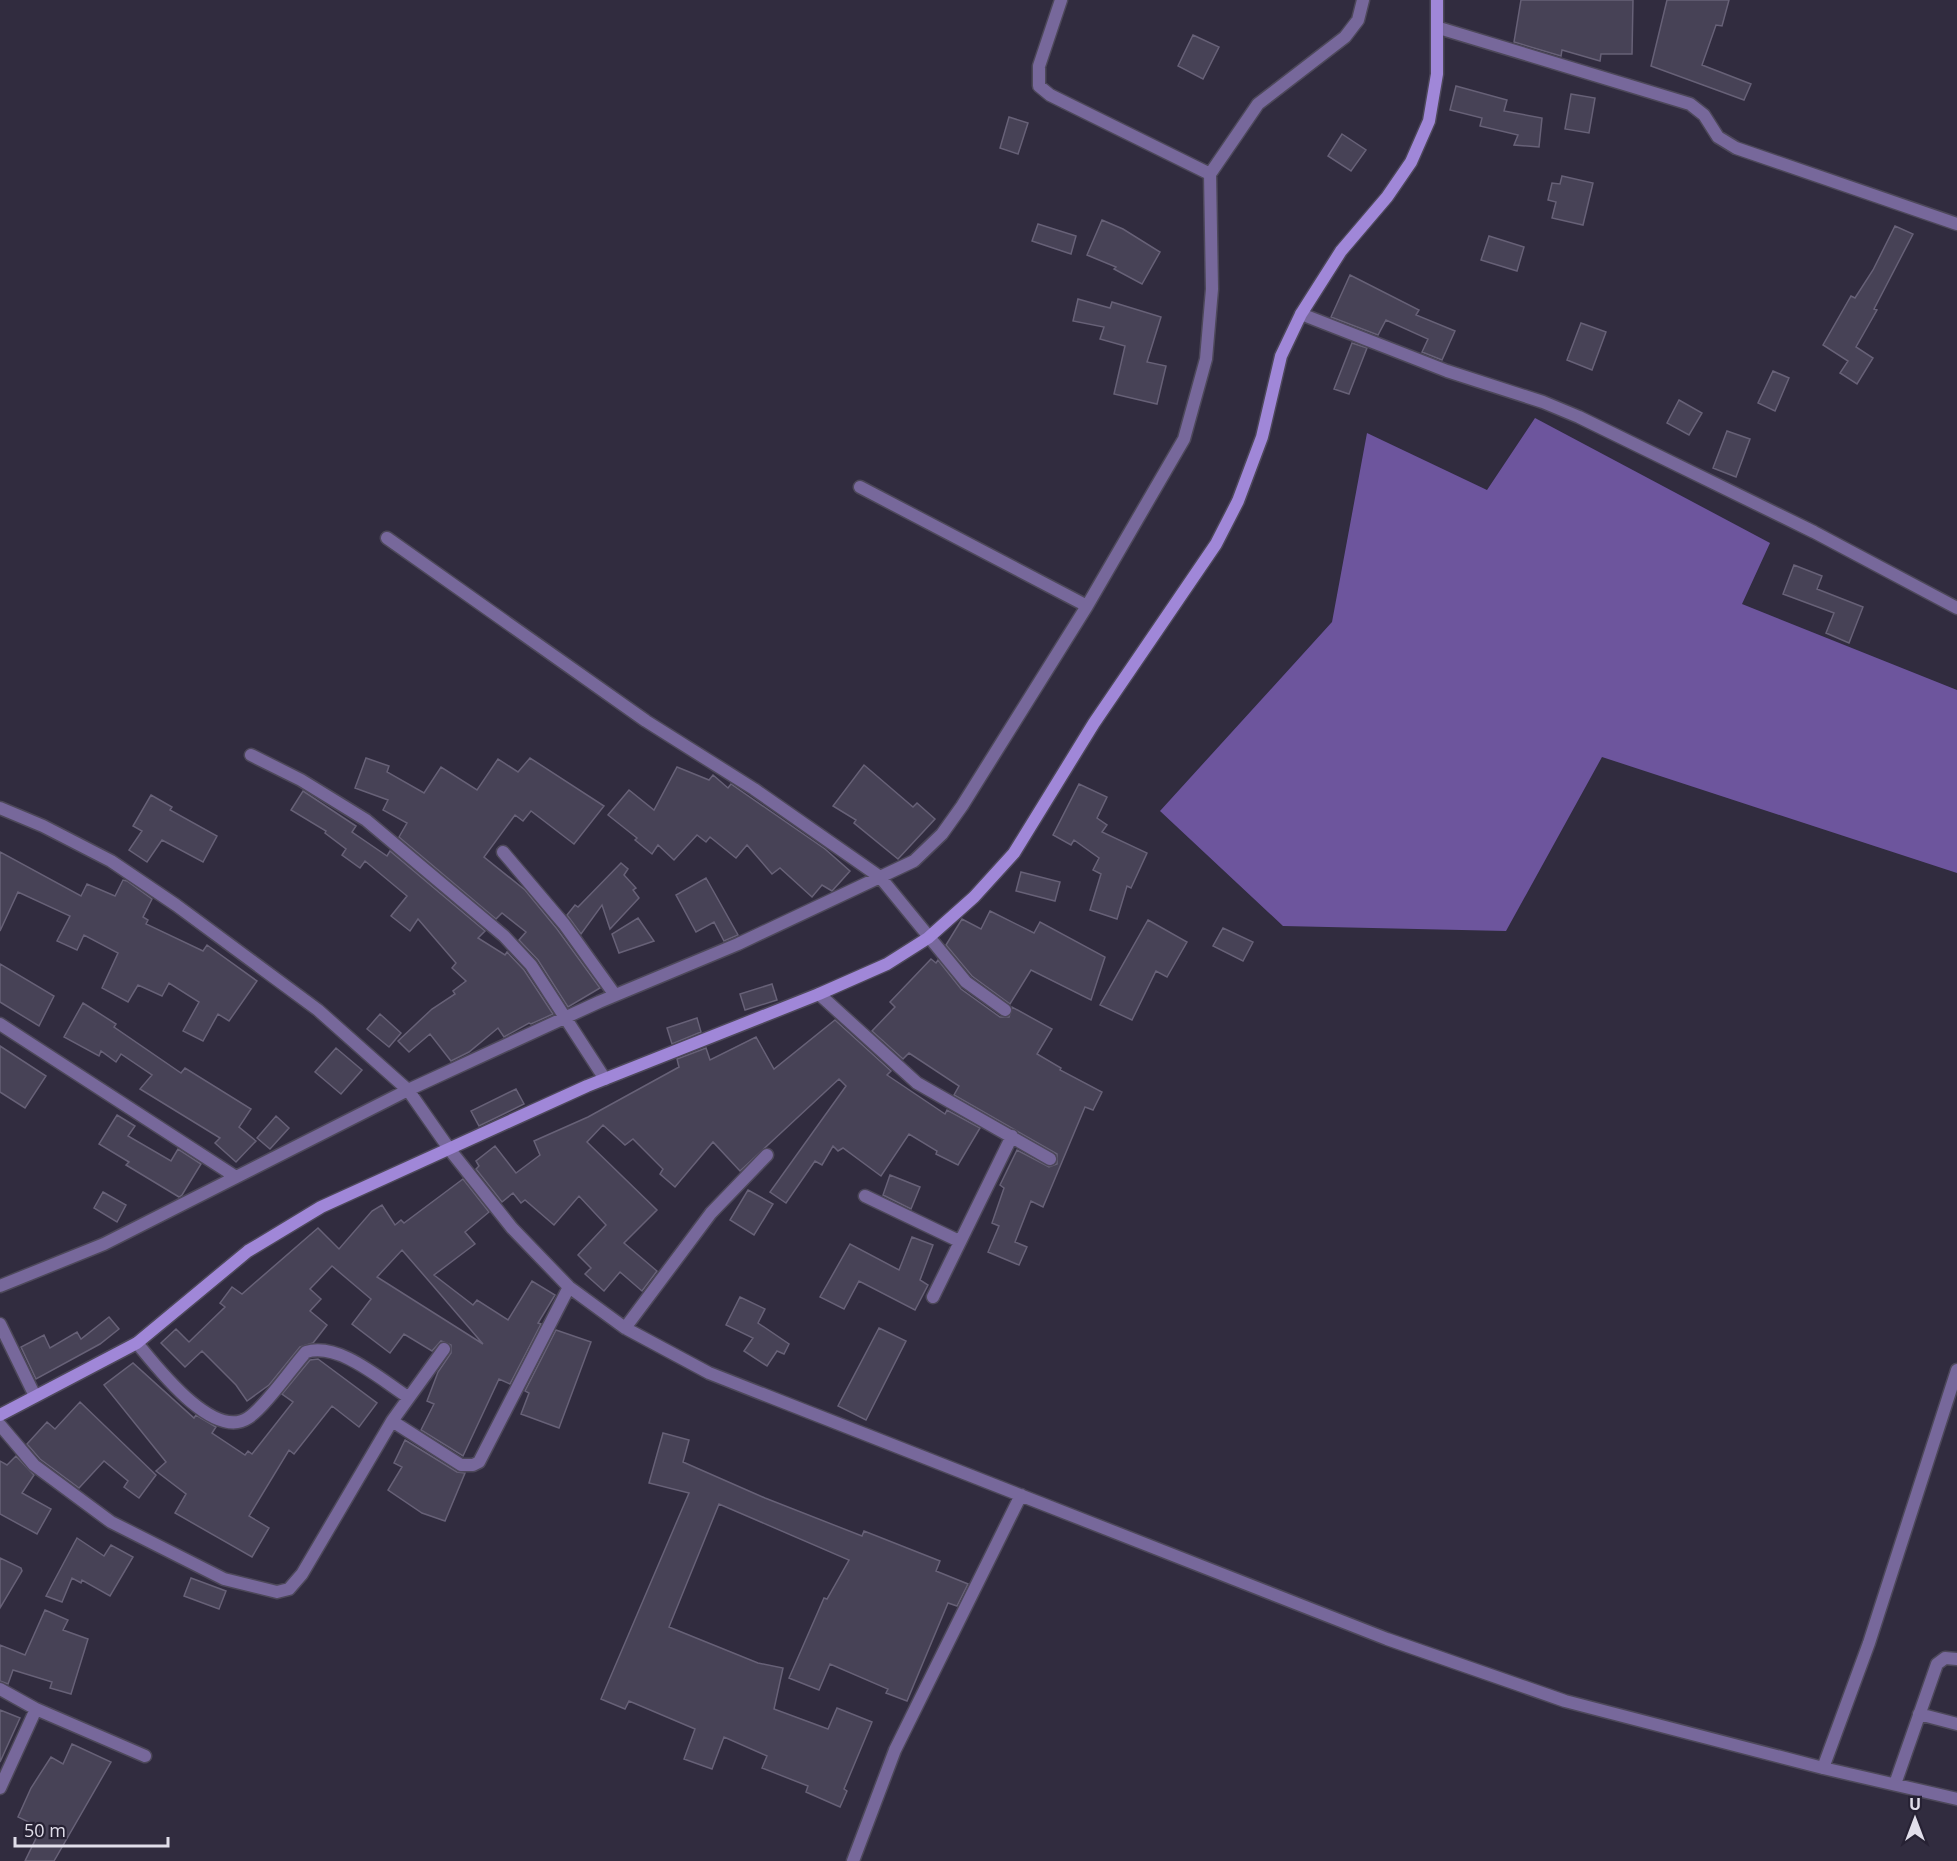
<svg xmlns="http://www.w3.org/2000/svg" width="1957" height="1861" font-family="'Open Sans',sans-serif">
	<style>
		.forest { fill: #6d559d }
		.building { fill: #474256; stroke: #676177; stroke-width: 1.5; fill-rule: evenodd }
		.lines { fill: none; stroke-linecap: round; stroke-linejoin: round }
		.street-casing { stroke: #4d485a; stroke-width: 15 }
		.secondary-casing { stroke: #4d485a; stroke-width: 15 }
		.street { stroke: #77689b; stroke-width: 12 }
		.secondary { stroke: #a087d8; stroke-width: 12 }
	</style>
	<rect width="100%" height="100%" fill="#312c3f"/>
	<path class="forest" d="M1535 418 1770 543 1742 604 1957 690V873L1602 757 1506 931 1283 926 1160 811 1332 622 1367 433 1487 490Z"/>
	<path class="building" d="M1521 0H1633L1632 54H1601L1600 61 1562 50 1561 56 1514 42Z
		M1667 0H1729L1722 26 1716 25 1702 65 1751 84 1744 100 1651 66Z
		M1193 35 1219 47 1203 79 1178 66Z
		M1456 86 1507 100 1504 111 1542 118 1539 147 1514 145 1518 135 1480 126 1482 118 1450 110Z
		M1571 94 1595 98 1589 133 1565 129Z
		M1009 117 1028 123 1018 154 1000 148Z
		M1342 134 1366 150 1351 171 1328 156Z
		M1562 176 1593 183 1583 225 1552 218 1556 202 1548 200 1552 183 1560 184Z
		M1102 220 1123 229 1160 252 1142 284 1114 269 1116 267 1087 255Z
		M1038 224 1076 236 1071 254 1032 241Z
		M1895 226 1913 234 1874 309 1877 310 1856 347 1873 358 1857 384 1840 373 1848 361 1823 345 1851 296 1855 298 1873 270Z
		M1489 236 1524 247 1517 271 1481 260Z
		M1350 275 1419 310 1416 315 1455 331 1442 360 1422 352 1428 339 1386 320 1378 335 1331 317Z
		M1078 299 1110 308 1112 302 1161 317 1147 362 1166 366 1157 404 1114 394 1125 346 1100 339 1104 327 1073 321Z
		M1581 323 1606 332 1592 370 1567 360Z
		M1352 343 1367 348 1349 394 1334 389Z
		M1773 371 1789 378 1775 411 1758 403Z
		M1679 400 1702 413 1689 435 1667 423Z
		M1727 431 1750 439 1736 477 1713 468Z
		M1794 565 1822 576 1817 589 1863 607 1849 643 1826 633 1834 613 1783 594Z
		M366 758 389 766 387 772 424 793 441 767 477 790 498 759 518 772 530 758 604 806 574 844 531 811 523 821 515 815 484 857 525 890 557 929 600 988 568 1007 538 960 519 940 526 932 502 913 496 919 399 837 407 823 383 810 388 800 355 788Z
		M864 765 913 807 917 803 935 819 898 859 854 823 856 820 833 806Z
		M677 767 709 780 713 775 728 788 731 784 825 849 850 871 832 891 822 885 812 897 780 868 772 874 747 845 736 858 710 837 706 842 697 835 674 860 658 845 652 854 635 840 637 838 608 815 629 790 654 810Z
		M1079 784 1107 797 1097 818 1107 825 1102 832 1147 853 1131 888 1127 886 1117 919 1090 910 1101 874 1093 870 1099 858 1074 840 1071 845 1053 835Z
		M303 791 356 826 352 832 387 856 390 851 485 931 478 938 505 955 507 952 524 970 553 1014 531 1024 529 1023 504 1037 498 1028 469 1052 451 1061 430 1034 409 1052 398 1041 432 1009 455 994 453 991 466 981 452 968 456 963 418 919 410 931 391 916 407 896 365 861 360 868 342 855 346 849 325 833 326 831 291 810Z
		M151 795 172 807 170 810 217 836 203 862 162 840 147 862 129 850 142 831 133 826Z
		M0 852 81 896 87 884 115 896 123 880 127 881 152 899 143 917 148 920 146 924 203 951 207 945 257 981 229 1021 218 1014 203 1041 183 1031 199 1002 169 983 162 996 138 985 128 1002 102 988 118 953 84 935 77 950 57 941 70 916 18 892 0 931Z
		M621 863 628 869 624 875 636 888 633 890 639 898 610 929 602 905 581 934 567 915 575 905 578 907Z
		M1021 872 1060 882 1055 901 1016 891Z
		M706 878 738 935 724 941 714 922 696 932 676 895Z
		M990 911 1034 933 1040 922 1105 957 1091 1000 1031 970 1010 1004 972 976 946 945 962 919 981 929Z
		M638 918 654 941 619 953 612 934Z
		M1148 920 1187 942 1167 977 1156 971 1132 1020 1100 1005Z
		M1223 928 1253 942 1243 961 1213 946Z
		M931 959 936 963 938 960 961 989 1000 1017H1009L1012 1007 1052 1029 1037 1054 1061 1068 1060 1070 1102 1092 1093 1110 1085 1107 1043 1207 1031 1201 1015 1242 1027 1247 1019 1265 988 1252 999 1226 992 1223 1004 1188 1000 1185 1017 1150 1049 1167 1057 1164V1154L954 1095 959 1086 909 1053 903 1059 872 1031 895 1007 890 1002Z
		M0 964 54 996 39 1026 0 1002Z
		M772 984 777 1000 745 1010 740 994Z
		M83 1003 116 1024 114 1027 181 1073 185 1068 251 1109 239 1127 256 1141 236 1162 215 1143 220 1138 140 1089 152 1075 121 1054 116 1062 101 1051 99 1056 64 1037Z
		M380 1014 401 1033 389 1047 367 1029Z
		M697 1018 701 1032 672 1044 667 1028Z
		M835 1020 891 1071 887 1075 945 1114 947 1110 980 1128 958 1165 936 1154 937 1151 909 1134 881 1176 843 1148 838 1151 833 1146 822 1165 815 1161 786 1203 770 1192 846 1086 839 1079 740 1171 713 1142 675 1187 660 1174 663 1169 633 1139 625 1145 603 1125 587 1142 657 1210 624 1243 657 1271 642 1291 620 1272 604 1291 585 1274 591 1268 578 1255 606 1225 579 1196 554 1225 525 1200 521 1203 513 1193 502 1202 476 1169 479 1166 476 1161 495 1146 516 1173 540 1155 534 1141 588 1117 679 1067 677 1059 706 1048 710 1060 756 1037 774 1069Z
		M0 1046 46 1076 25 1108 0 1092Z
		M336 1048 362 1070 341 1094 315 1072Z
		M516 1089 524 1104 479 1126 471 1111Z
		M117 1115 135 1126 128 1136 171 1161 178 1149 201 1164 182 1195 179 1197 126 1165 129 1162 99 1144Z
		M276 1116 289 1128 270 1149 257 1138Z
		M890 1175 920 1187 911 1209 883 1195Z
		M463 1179 489 1212 465 1232 475 1244 434 1275 473 1305 477 1300 508 1320 532 1281 555 1295 538 1323 541 1324 510 1384 499 1379 463 1456 421 1430 434 1404 427 1401 438 1372 451 1353V1345L441 1341 432 1351 404 1334 390 1353 352 1324 371 1299 332 1266 310 1289 321 1299 310 1311 327 1325 313 1343 300 1347 269 1385 247 1401 236 1385 202 1351 185 1367 161 1343 176 1329 189 1342 225 1307 220 1303 232 1287 242 1294 318 1228 339 1249 372 1211 382 1205 395 1225 401 1220 404 1223ZM402 1250 428 1280 483 1344 377 1277Z
		M748 1190 773 1204 754 1235 730 1220Z
		M103 1192 126 1205 117 1222 94 1208Z
		M912 1237 933 1245 920 1280 928 1285 915 1310 859 1281 844 1309 820 1297 850 1244 899 1270Z
		M740 1297 765 1309 758 1323 789 1344 784 1354 777 1351 767 1366 744 1351 753 1338 726 1325Z
		M109 1317 119 1329 100 1344 36 1379 21 1347 44 1335 50 1348 77 1332 81 1339Z
		M879 1328 906 1341 866 1420 838 1406Z
		M556 1330 591 1342 559 1428 521 1414 529 1393 525 1391Z
		M318 1359 377 1403 359 1427 332 1406 294 1454 289 1450 249 1516 269 1528 252 1557 175 1513 186 1494 156 1471 166 1462 104 1385 133 1363 194 1418 196 1415 216 1427 212 1433 245 1455 248 1451 252 1454 293 1402 282 1394 310 1360Z
		M80 1402 156 1475 139 1498 124 1487 128 1481 104 1461 79 1488 40 1459 27 1444 47 1422 55 1429Z
		M663 1433 689 1440 683 1462 765 1498 862 1536 864 1531 940 1561 936 1571 968 1584 957 1606 948 1603 907 1701 886 1693 888 1689 830 1664 819 1690 789 1678 824 1598 827 1599 849 1560 719 1504 669 1627 758 1663 783 1668 774 1709 828 1729 837 1708 872 1722 844 1789 847 1791 840 1807 806 1792 808 1786 762 1768 767 1756 724 1737 712 1769 684 1759 695 1729 629 1701 625 1709 601 1699 689 1493 649 1483Z
		M405 1440 457 1472 465 1473 445 1521 422 1513 388 1490 402 1467 394 1463Z
		M16 1456 34 1475 22 1493 51 1509 37 1534 0 1514V1461L7 1465Z
		M77 1538 104 1556 111 1545 133 1557 110 1596 82 1580 81 1583 72 1578 62 1602 46 1596Z
		M0 1558 21 1568 22 1571 0 1608Z
		M191 1578 226 1591 219 1609 184 1596Z
		M45 1610 68 1620 63 1630 88 1639 71 1694 50 1688 52 1682 13 1670 8 1684 0 1681V1645L25 1655Z
		M0 1710 20 1718 0 1762Z
		M72 1744 111 1762 54 1861H25L41 1828 18 1817 31 1788 51 1757 63 1764Z"/>
	<g class="lines">
		<defs>
			<path id="street" d="M1061 0 1039 66V86L1050 95 1210 174
				M1439 28 1690 104 1704 115 1718 137 1736 148 1957 224
				M1301 314 1447 371 1543 402 1579 417 1814 532 1957 608
				M860 487 1087 606
				M387 538 646 721 754 789 880 877 966 982 1005 1010
				M251 755 301 780 366 820 504 936 531 965 605 1079
				M0 808 43 826 111 861 176 905 318 1010 408 1090 450 1150 512 1228 569 1287 625 1328 709 1373 1387 1639 1565 1701 1823 1768 1957 1799
				M503 852 564 924 615 995
				M819 994 917 1083 1050 1159
				M0 1024 236 1177
				M865 1196 959 1241
				M0 1286 104 1244 408 1090 599 1002 738 944 914 861 942 834 962 806 1087 606 1184 439 1206 359 1212 289 1210 174 1258 104 1345 37 1358 20 1363 0
				M933 1297 1012 1136
				M0 1324 35 1396
				M625 1328 711 1213 767 1155
				M137 1343C156 1366 213 1441 248 1418 265 1407 291 1369 306 1352 339 1342 380 1379 408 1397
				M392 1421 444 1349
				M0 1425 34 1465 111 1522 224 1579 277 1592 289 1589 302 1574 392 1421 461 1465H473L479 1462 569 1287
				M0 1689 36 1709 0 1788
				M36 1709 145 1756
				M1919 1714 1957 1724
				M1823 1768 1869 1643 1957 1370
				M1895 1784 1937 1664 1945 1658 1957 1659
				M853 1861 895 1750 1021 1495"/>
			<path id="secondary" d="M0 1415 137 1343 248 1251 321 1207 587 1086 819 994 887 964 928 938 974 897 1014 853 1094 723 1216 544 1238 501 1262 437 1281 356 1301 314 1341 251 1387 197 1411 162 1429 121 1437 74V0"/>
		</defs>
		<use href="#street" class="street-casing"/>
		<use href="#secondary" class="secondary-casing"/>
		<use href="#street" class="street"/>
		<use href="#secondary" class="secondary"/>
	</g>
	<g transform="translate(1915 1819)" stroke="#272234" stroke-width="4.5" paint-order="stroke">
	<path d="M0-4.5L10 22L0 15L-10 22Z" fill="#e1deea"/>
	<text y="-9" font-size="16" font-weight="bold" text-anchor="middle" fill="#e1deea">U</text>
	</g>
	<path d="M15 1837v9h153v-9" fill="none" stroke="#e1deea" stroke-width="3"/>
	<text x="24" y="1837" font-size="18" fill="#e1deea" stroke="#272234" stroke-width="4.5" paint-order="stroke">50 m</text>
</svg>
